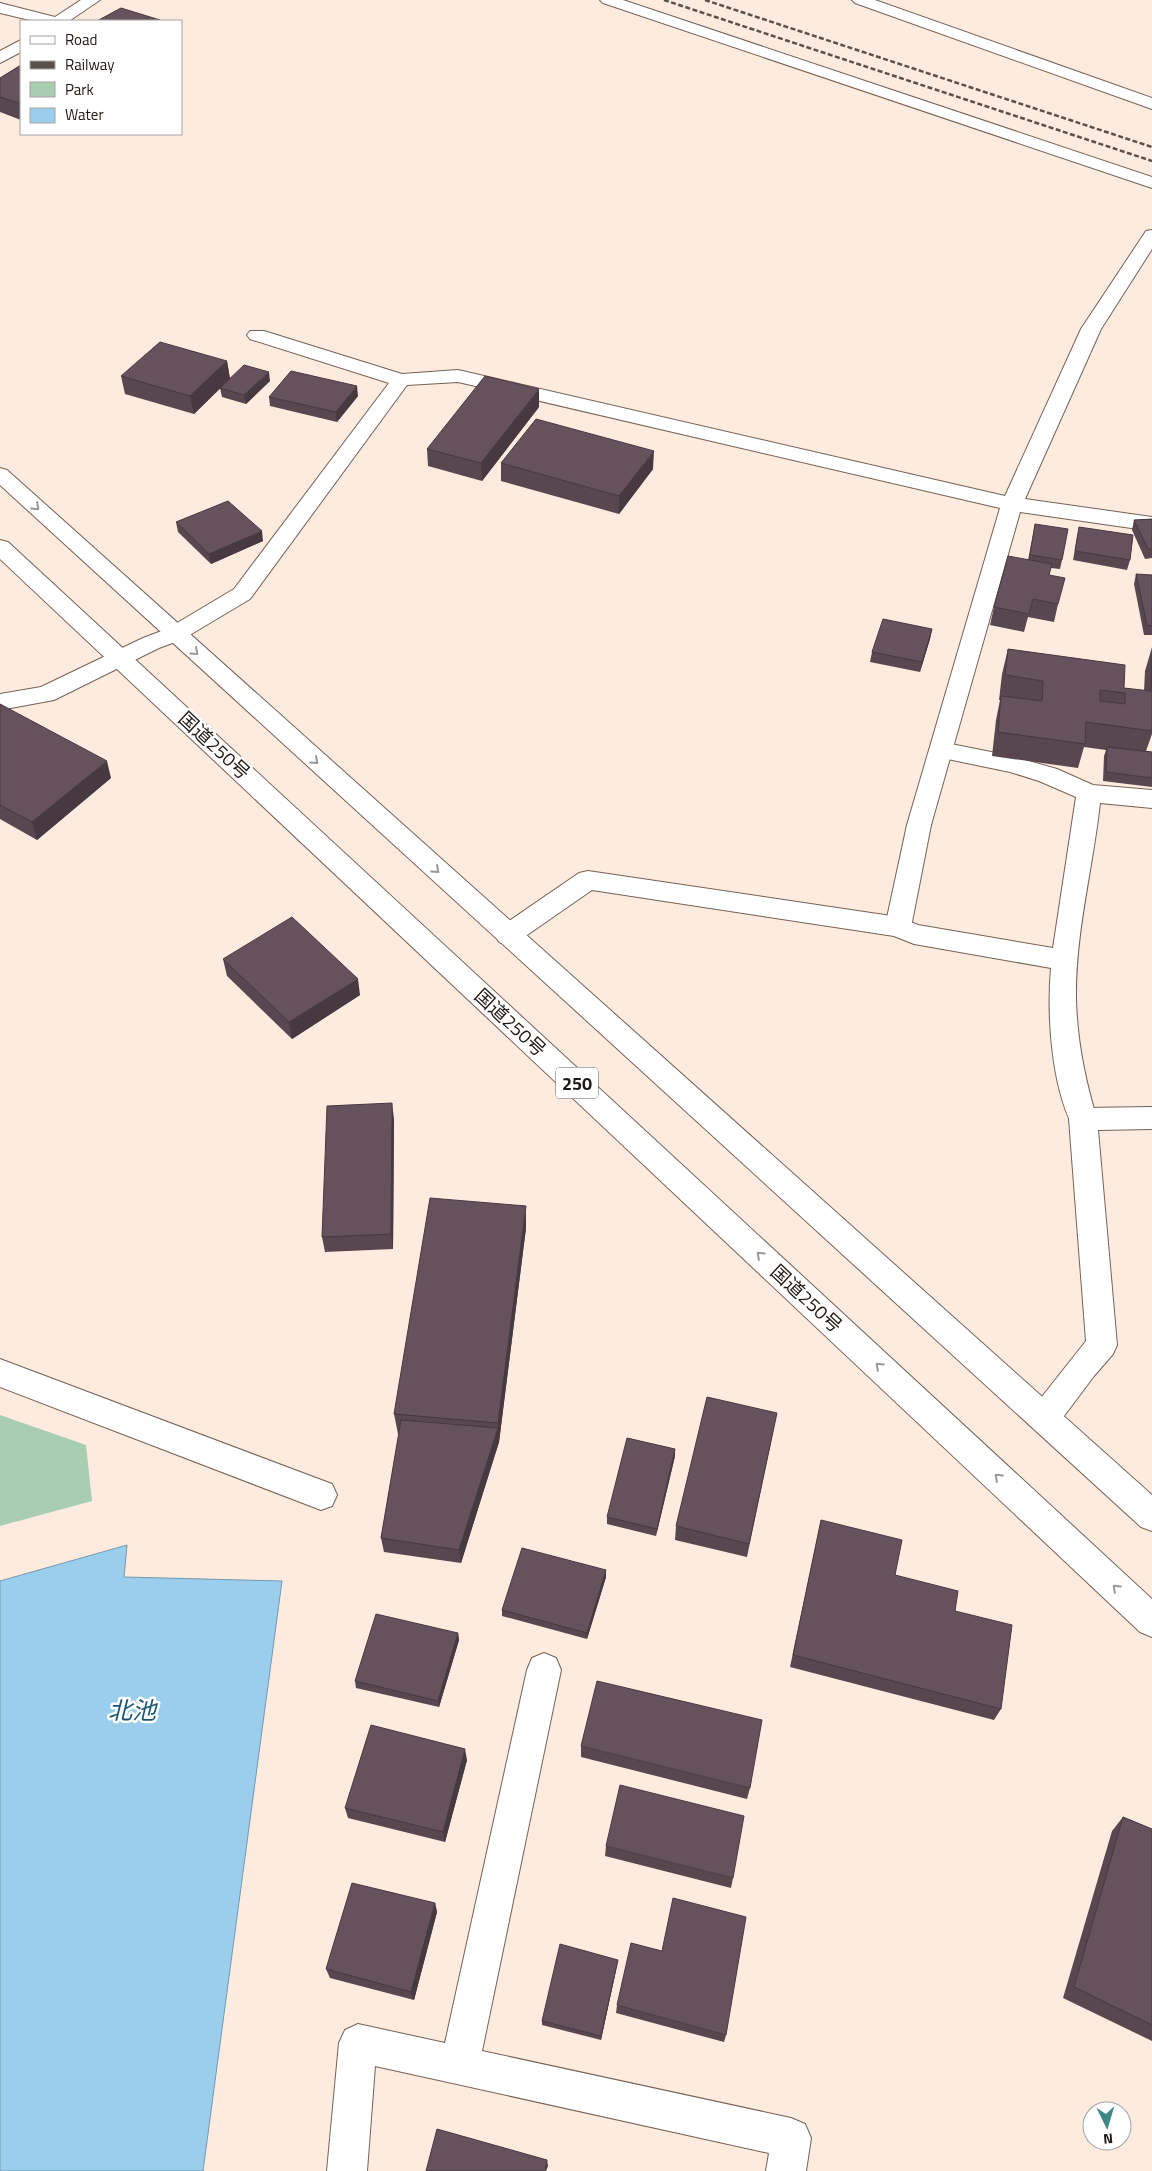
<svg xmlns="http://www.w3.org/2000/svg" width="1152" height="2171" font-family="'Titillium Web','Noto Sans JP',sans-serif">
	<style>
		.green { fill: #a9cdb1 }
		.water { fill: #9bceed; stroke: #7698ac }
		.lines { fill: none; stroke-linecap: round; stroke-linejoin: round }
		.service-casing { stroke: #756255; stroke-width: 2 }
		.minor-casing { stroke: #756255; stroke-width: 2 }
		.trunk-casing { stroke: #756255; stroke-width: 2 }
		.service { fill: #fff; fill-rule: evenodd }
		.minor { fill: #fff; fill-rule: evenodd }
		.trunk { fill: #fff; fill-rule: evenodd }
		.rail { stroke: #5b514a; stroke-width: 2.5; stroke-dasharray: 5 2.5; stroke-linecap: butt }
		.wall { fill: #58474f }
		.shaded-wall { fill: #473940 }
		.building { fill: #66525c; stroke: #473940; fill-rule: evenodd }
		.oneway { stroke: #9b9895 }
		.labels { text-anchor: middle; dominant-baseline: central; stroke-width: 5; stroke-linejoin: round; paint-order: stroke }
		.shield { fill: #fff; stroke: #635e5a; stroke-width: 1 }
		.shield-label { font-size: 18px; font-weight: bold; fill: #201914 }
		.street-label { font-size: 19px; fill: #201914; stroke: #fff }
		.near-water-label { font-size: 24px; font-style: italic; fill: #195675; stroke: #fff }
	</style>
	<rect width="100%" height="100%" fill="#fdebdf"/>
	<path class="green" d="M0 1415 86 1445 92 1501 0 1526Z"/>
	<path class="water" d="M127 1545 124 1577 282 1581 203 2171H0V1581Z"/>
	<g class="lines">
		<defs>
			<path id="service" d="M941 742 1011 756 1057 769 1093 785 1152 790V808L1100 803C1093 868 1075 933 1076 999 1077 1040 1085 1080 1097 1119L1093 1127 1083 1130 1073 1127C1051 1084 1047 1015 1051 968L914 944 894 936 592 890 517 942 508 945 499 942 495 935 499 928 579 873 588 871 898 917 918 925 1053 948 1076 797 1039 781 1010 772 933 756 929 750 933 744Z"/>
			<path id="minor" d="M81 0H100L69 21H34L0 13V3L55 17Z
				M600 0H623L1152 177V188L603 3Z
				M852 0H875L1152 98V109L855 3Z
				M21 40V52L0 63V51Z
				M1152 230V249L1101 329 1025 499 1152 517V531L1020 512 931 825 911 927 907 934 898 937 889 934 885 927 907 825 1000 508 458 382 407 385 250 599 183 639 159 648 54 700 0 710V694L41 687 143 638 167 629 234 589 389 383 250 339 247 335 250 331H264L402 374 458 370 1005 496 1081 329 1146 231Z
				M1152 1107V1129L1098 1130 1117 1345 1113 1354 1094 1376 1055 1428 1044 1432 1033 1428 1028 1418 1033 1408 1086 1341 1069 1119 1073 1111 1083 1108Z
				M0 1359 332 1484 337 1495 332 1506 321 1510 0 1387Z
				M544 1653 556 1658 561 1670 482 2051 791 2118 805 2124 811 2138 806 2171H766L769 2153 375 2066 367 2171H327L339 2043 345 2030 358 2024 445 2043 527 1670 532 1658Z"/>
			<path id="trunk" d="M0 468 7 470 1152 1495V1531L1141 1527 0 485Z
				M0 540 8 542 1152 1599V1637L1140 1632 0 559Z"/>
		</defs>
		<use href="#service" class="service-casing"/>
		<use href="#minor" class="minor-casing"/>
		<use href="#trunk" class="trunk-casing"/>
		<use href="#service" class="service"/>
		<use href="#minor" class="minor"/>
		<use href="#trunk" class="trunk"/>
		<path class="rail" d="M664 0 1152 161
			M705 0 1152 147"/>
	</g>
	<path class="wall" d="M21 65V120L0 112V78Z
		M227 361 230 379 270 381 246 404 222 397 220 388 194 414 125 394 121 376Z
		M358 396 337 422 270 406 269 397Z
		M539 407 482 481 428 466 427 449Z
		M501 463 653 469 619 514 501 481Z
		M1152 519V558L1145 559 1132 530 1134 520Z
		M176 522 263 541 211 564 178 532Z
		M1035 524 1062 560 1060 569 1051 568 1049 575 1058 604 1054 622 1028 617 1024 632 990 625 994 607 1028 560Z
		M1079 527 1130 560 1127 570 1073 560Z
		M1136 574 1152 575V635H1144L1134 584Z
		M932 629 930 639 920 672 870 662 872 652Z
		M1152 647V734L1146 751 1152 752V787L1103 781 1104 756 1106 750 1084 747 1078 768 992 756 996 720 1000 700H999L1002 674 1008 649 1124 688 1144 691 1145 671Z
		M0 704 111 778 37 840 0 819Z
		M223 959 360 995 292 1039 227 976Z
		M394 1119 393 1249 325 1252 322 1237Z
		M526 1228 499 1442 461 1563 384 1552 381 1538 399 1434H398L394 1414Z
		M774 1427 747 1557 675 1540 676 1526Z
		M675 1456 656 1536 607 1524V1517Z
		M821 1520 895 1575 955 1611 1001 1709 994 1720 790 1667Z
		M606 1570V1577L587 1639 502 1616V1610Z
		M458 1633 459 1640 439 1707 356 1688 355 1681Z
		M581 1746 750 1788 747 1799 581 1757Z
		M467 1760 445 1842 348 1818 345 1808Z
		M1123 1817 1152 1829V2041L1063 1998 1112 1831Z
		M606 1846 733 1878 731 1888 605 1856Z
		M435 1903 437 1912 414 2000 330 1978 326 1969Z
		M617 1965 601 2040 542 2025V2021Z
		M617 2005 726 2035 724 2042 616 2013Z"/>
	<path class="shaded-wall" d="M21 102V113L19 103Z
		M227 361 230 379 194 414 190 396Z
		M269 372 270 381 246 404 244 395Z
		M357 386 358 396 337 422 336 412Z
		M539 389V407L482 481 481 463Z
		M654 451 653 469 619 514V496Z
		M262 531 263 541 211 564 209 554Z
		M932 629 930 639 920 672 922 662Z
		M107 761 111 778 37 840 32 822Z
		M358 979 360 995 292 1039 289 1022Z
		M392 1103 394 1119 393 1249 391 1234Z
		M526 1206V1228L499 1442 461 1563 459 1550 498 1428V1423Z
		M675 1449V1456L656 1536 657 1529Z
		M606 1570V1577L587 1639V1633Z
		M458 1633 459 1640 439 1707 438 1701Z
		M465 1749 467 1760 445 1842 443 1832Z
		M435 1903 437 1912 414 2000 411 1992Z
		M618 1960 617 1965 601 2040V2036Z
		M547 2160 548 2166 546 2171H545Z"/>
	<path class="building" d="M121 8 160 20 157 21H97Z
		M21 65V102L19 103 0 97V78Z
		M160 342 227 361 190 396 121 376Z
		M244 365 269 372 244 395 220 388Z
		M291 371 357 386 336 412 269 397Z
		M485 376 539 389 481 463 427 449Z
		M536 419 654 451 619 496 501 463Z
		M228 501 262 531 209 554 176 522Z
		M1152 519V549H1148L1134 520Z
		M1035 524 1068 529 1062 560 1030 555Z
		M1079 527 1133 535 1130 560 1075 551Z
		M1008 556 1052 564 1049 575 1065 578 1058 604 1033 599 1029 614 994 607Z
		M1136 574 1152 575V626L1147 625Z
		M883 619 932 629 922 662 872 652Z
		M1008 649 1125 665 1124 688 1151 691 1152 654V731L1086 722 1085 744 998 732 1001 696 1042 701 1043 681 1005 675ZM1100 690 1125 693V704L1100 701Z
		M0 704 107 761 32 822 0 805Z
		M1107 747 1152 752V778L1106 772Z
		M292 917 358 979 289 1022 223 959Z
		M392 1103 391 1234 322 1237 327 1106Z
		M430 1198 526 1206 498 1423 394 1414Z
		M707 1397 777 1413 749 1544 676 1526Z
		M401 1420 498 1428 459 1550 381 1538Z
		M627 1438 675 1449 657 1529 607 1517Z
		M821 1520 902 1540 895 1575 958 1591 955 1611 1012 1625 1001 1709 793 1655Z
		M522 1548 606 1570 587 1633 502 1610Z
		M376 1614 458 1633 438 1701 355 1681Z
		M597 1681 762 1720 750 1788 581 1746Z
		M371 1725 465 1749 443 1832 345 1808Z
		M620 1785 744 1816 733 1878 606 1846Z
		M1123 1817 1152 1829V2025L1074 1987Z
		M352 1883 435 1903 411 1992 326 1969Z
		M673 1898 746 1917 726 2035 617 2005 631 1943 662 1951Z
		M560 1944 618 1960 601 2036 542 2021Z
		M437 2129 547 2160 545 2171H426Z"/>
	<defs><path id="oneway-chevron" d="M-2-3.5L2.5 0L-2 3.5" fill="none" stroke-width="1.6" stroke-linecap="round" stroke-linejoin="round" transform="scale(1.25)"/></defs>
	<g class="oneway">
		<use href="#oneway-chevron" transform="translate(36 507) rotate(43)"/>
		<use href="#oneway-chevron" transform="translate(195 652) rotate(42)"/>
		<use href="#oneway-chevron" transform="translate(315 761) rotate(42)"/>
		<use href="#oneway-chevron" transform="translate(436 870) rotate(42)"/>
		<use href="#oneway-chevron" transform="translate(760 1255) rotate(-137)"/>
		<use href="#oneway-chevron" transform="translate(879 1366) rotate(-137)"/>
		<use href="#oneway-chevron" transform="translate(998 1477) rotate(-137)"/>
		<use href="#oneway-chevron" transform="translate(1116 1588) rotate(-137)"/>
	</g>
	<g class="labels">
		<rect class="shield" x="556" y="1067.5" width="42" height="31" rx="4"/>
		<g class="shield-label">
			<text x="577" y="1083">250</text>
		</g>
		<g class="street-label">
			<text transform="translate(215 745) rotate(43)">国道250号</text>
			<text transform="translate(511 1022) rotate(43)">国道250号</text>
			<text transform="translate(807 1298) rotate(43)">国道250号</text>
		</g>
		<g class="near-water-label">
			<text x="132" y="1710">北池</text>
		</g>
	</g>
	<rect x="20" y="20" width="162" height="115" fill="#ffffff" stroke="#a6a3a1"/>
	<rect x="30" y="36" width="25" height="8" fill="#ffffff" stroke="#a6a3a1"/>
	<text x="65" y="45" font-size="15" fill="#201914">Road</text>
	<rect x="30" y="61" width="25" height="8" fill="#5b514a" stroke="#a6a3a1"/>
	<text x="65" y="70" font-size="15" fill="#201914">Railway</text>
	<rect x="30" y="82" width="25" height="15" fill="#a9cdb1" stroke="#a6a3a1"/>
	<text x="65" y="95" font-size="15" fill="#201914">Park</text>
	<rect x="30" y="108" width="25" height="15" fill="#9bceed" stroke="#a6a3a1"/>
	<text x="65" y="120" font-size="15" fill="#201914">Water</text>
	<g transform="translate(1107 2126) rotate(175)"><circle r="24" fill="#ffffff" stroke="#a6a3a1"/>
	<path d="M0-4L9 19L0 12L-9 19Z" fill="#3f8786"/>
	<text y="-8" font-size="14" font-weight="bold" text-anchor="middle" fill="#201914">N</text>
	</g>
</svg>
